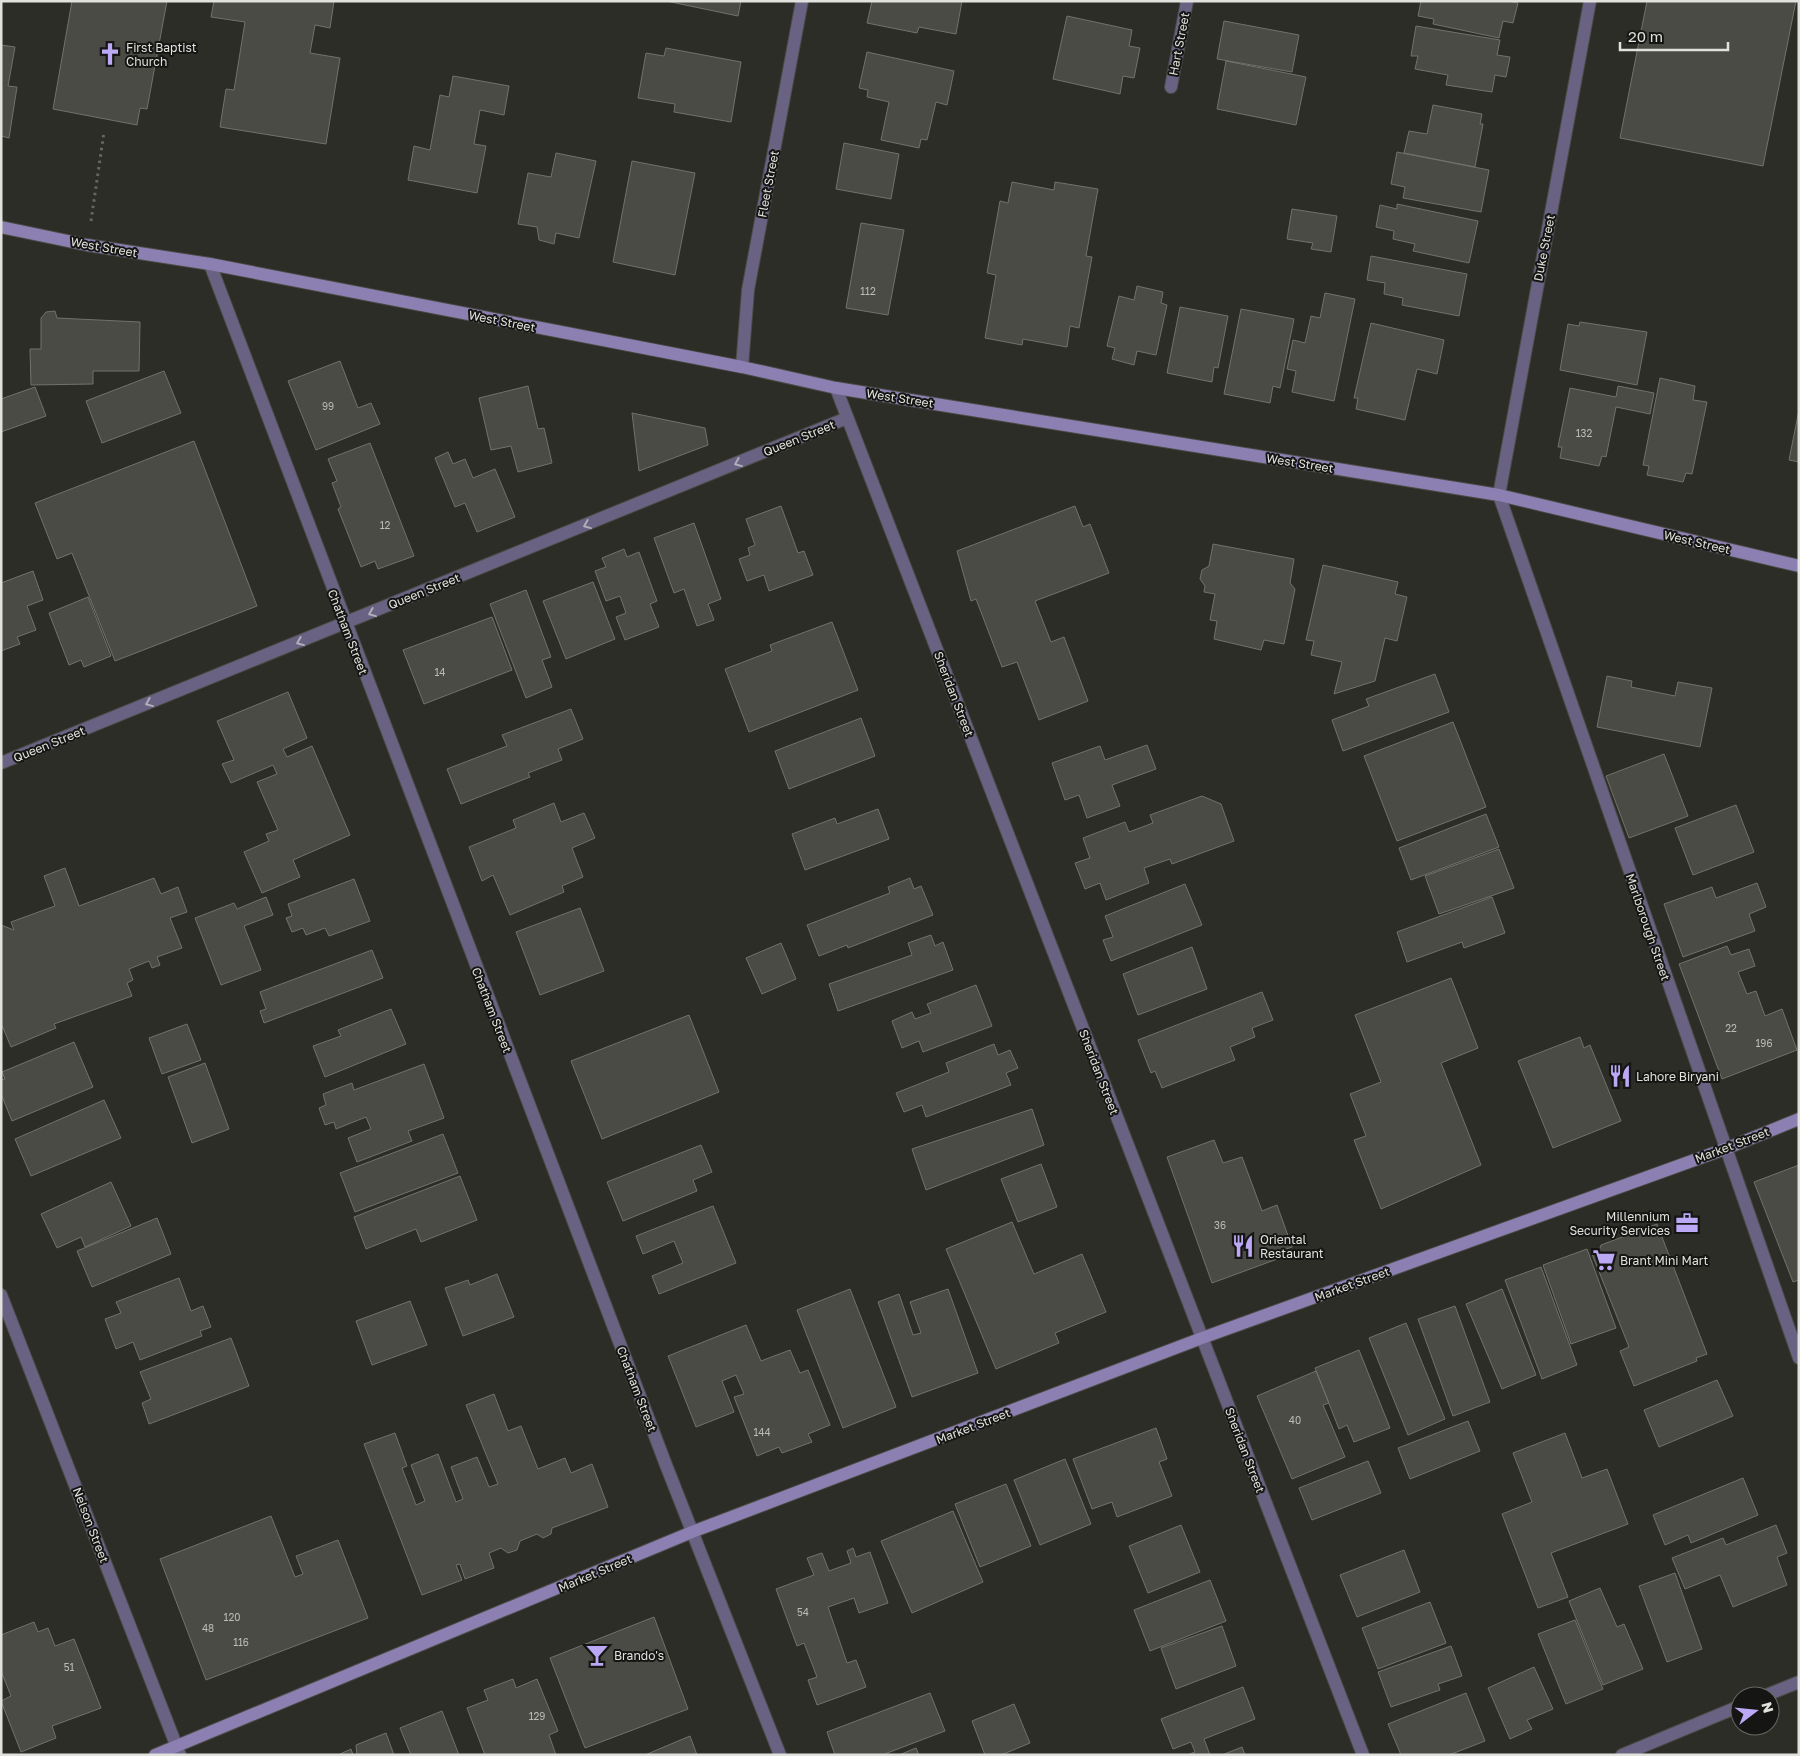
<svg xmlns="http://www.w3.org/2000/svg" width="1800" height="1756" font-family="'Golos Text',sans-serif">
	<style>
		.building { fill: #4b4b45; stroke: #72726c }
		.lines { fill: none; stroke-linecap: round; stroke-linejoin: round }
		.street-casing { stroke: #4a4a45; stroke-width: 14 }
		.secondary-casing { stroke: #4a4a45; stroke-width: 14 }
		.path { stroke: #676762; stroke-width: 3; stroke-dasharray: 2.5 4; stroke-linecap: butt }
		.street { stroke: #6a6282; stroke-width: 12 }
		.secondary { stroke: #8c80b2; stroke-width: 12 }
		.oneway { stroke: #b1aeb9 }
		.labels { text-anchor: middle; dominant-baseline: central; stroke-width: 4; stroke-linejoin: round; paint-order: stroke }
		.number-label { font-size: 10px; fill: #bcbcb7 }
		.street-label { font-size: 12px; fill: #e1e1dd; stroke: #151513 }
		.poi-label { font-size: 12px; fill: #e1e1dd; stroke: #151513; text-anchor: start }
	</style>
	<rect width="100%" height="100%" fill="#2d2d28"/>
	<path class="building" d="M72 1H167L147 109 140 108 137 125 53 109Z
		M214 1H334L330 28 315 25 310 53 340 58 326 144 220 127 226 89 234 90 245 22 211 17Z
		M666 1H741L738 16Z
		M872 1H962L956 34 919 27 917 33 867 23Z
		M1421 1H1507L1518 3 1513 23 1503 21 1499 38 1433 24 1434 19 1418 16Z
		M1647 1H1796L1763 166 1620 138Z
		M1067 16 1132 30 1129 46 1140 48 1134 78 1123 76 1120 94 1053 79Z
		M1224 21 1299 35 1292 72 1217 59Z
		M1416 26 1500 40 1497 55 1510 57 1506 77 1495 75 1492 92 1446 85 1448 75 1415 69 1418 56H1411Z
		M1 45 15 47 8 86 17 87 9 138 1 136Z
		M666 48 741 62 731 122 674 112 675 104 638 98 646 53 664 56Z
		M867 52 954 71 947 105 936 102 927 140 921 139 919 148 881 140 889 102 867 97 868 90 859 88Z
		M1226 61 1306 77 1296 125 1217 109Z
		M453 76 509 86 504 115 480 110 474 144 486 146 477 193 408 180 414 146 430 150 440 95 449 97Z
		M1433 105 1482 114 1480 124H1483L1475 167 1404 153 1409 131 1427 134Z
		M844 143 899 154 891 199 836 189Z
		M1397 152 1489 170 1481 212 1403 198 1405 187 1391 184Z
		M556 153 596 161 579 238 556 233 554 244 539 240 537 227 518 224 528 173 551 177Z
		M632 161 695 173 675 275 613 262Z
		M1012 182 1054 190 1055 182 1098 189 1086 256 1092 257 1079 328 1070 326 1067 347 1023 339 1022 345 985 338 996 275 987 273 1000 201 1008 203Z
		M1397 204 1478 221 1469 263 1413 251 1415 244 1393 239 1394 231 1376 227 1380 205 1397 209Z
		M1292 209 1337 216 1331 252 1311 249 1313 243 1287 239Z
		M861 223 904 230 888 315 846 308Z
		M1371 256 1467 274 1459 316 1402 305 1403 298 1384 294 1385 283 1367 280Z
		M1137 286 1163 292 1161 303 1167 305 1156 355 1137 351 1134 365 1112 359 1115 348 1107 346 1119 296 1134 300Z
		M1325 293 1355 299 1334 401 1292 392 1296 371 1287 369 1293 340 1305 343 1311 316 1320 318Z
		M1180 307 1228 316 1218 368 1214 367 1212 382 1167 373Z
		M1241 309 1294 319 1280 388 1273 386 1270 403 1224 394Z
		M55 311 57 318 140 322 139 371H93V384L31 385 30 349H41V318L46 312Z
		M1580 322 1647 332 1637 385 1560 370 1568 324 1579 326Z
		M1371 323 1444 340 1437 374 1417 369 1405 420 1356 409 1358 398H1354Z
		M340 361 358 408 371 403 380 424 316 450 288 381Z
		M164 371 181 413 102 443 86 401Z
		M1660 378 1695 386 1693 400 1707 402 1692 474 1686 473 1683 482 1647 475 1649 466 1643 465Z
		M528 386 538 429 544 428 552 463 518 472 511 446 491 450 479 398Z
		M1618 386 1654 393 1650 414 1616 407 1606 457 1602 456 1599 466 1560 458 1562 447H1558L1570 388 1616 397Z
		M35 387 46 416 1 432V399Z
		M1799 410V462L1789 460Z
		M632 413 705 428 708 445 639 471Z
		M194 441 257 606 115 661 72 553 57 559 35 503Z
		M370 443 414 556 378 569 375 561 361 567 338 509 341 507 332 483 337 481 328 459Z
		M448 452 453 464 465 459 473 478 495 469 515 517 477 532 465 503 455 507 435 458Z
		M781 506 798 553 804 551 813 575 769 591 764 575 747 581 739 559 750 555 748 548 755 545 746 519Z
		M1075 506 1083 527 1090 524 1109 573 1035 601 1051 642 1064 637 1088 701 1039 720 1017 662 1002 667 976 599 971 601 957 551Z
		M694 523 721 599 708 604 714 620 697 626 684 589 674 593 654 538Z
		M1213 544 1294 559 1290 583 1295 589 1284 644 1264 640 1261 650 1214 639 1217 621 1210 620 1215 594 1204 592 1205 586 1200 579 1202 570 1209 566Z
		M624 549 627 557 639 552 657 601 650 604 659 627 625 640 616 617 626 613 620 596 606 601 595 571 606 567 602 558Z
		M1323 565 1398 582 1395 594 1407 597 1397 641 1385 638 1375 681 1334 694 1342 662 1311 655 1314 641 1306 640Z
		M33 571 43 600 27 606 36 630 17 637 20 644 1 651V583Z
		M593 582 615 639 566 659 543 601Z
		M526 590 551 657 542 660 552 687 526 698 490 604Z
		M88 597 111 656 84 667 81 660 69 665 49 613Z
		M492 617 512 670 424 704 403 650Z
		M832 622 858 690 749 732 725 669 772 651 770 645Z
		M1435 674 1449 712 1343 751 1332 720 1369 706 1366 699Z
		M1607 676 1632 681 1631 687 1675 696 1678 682 1712 688 1700 747 1597 727Z
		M288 692 307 738 283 749 287 757 312 746 350 835 293 860 300 877 262 893 244 852 269 841 266 834 278 830 257 782 277 774 273 765 231 783 222 764 234 760 217 721Z
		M571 709 583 739 558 749 562 760 528 773 530 777 461 804 447 769 507 746 502 735Z
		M861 718 875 756 789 789 775 751Z
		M1453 722 1486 807 1397 841 1364 756Z
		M1147 745 1156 769 1112 785 1120 806 1087 818 1079 795 1065 800 1052 763 1100 746 1105 760Z
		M1664 754 1688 816 1629 838 1606 776Z
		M1202 796 1221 804 1234 841 1172 864 1170 859 1144 868 1149 883 1106 900 1100 883 1085 889 1075 863 1090 858 1083 838 1125 822 1129 832 1153 823 1150 815Z
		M554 803 561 822 584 813 595 838 572 848 583 877 562 886 564 892 510 915 493 875 482 881 469 847 516 828 513 820Z
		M1736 805 1754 852 1693 875 1675 828Z
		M878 809 889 839 805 870 792 834 835 818 837 824Z
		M1486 814 1499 847 1411 880 1399 848Z
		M1499 849 1514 888 1439 914 1425 876Z
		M65 868 79 906 154 878 161 894 178 887 187 912 170 918 182 948 157 957 160 965 152 968 149 961 129 969 133 980 127 983 132 996 54 1024 56 1028 11 1047 1 1023V925L14 930 11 922 55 906 44 876Z
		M910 878 914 889 921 886 933 915 848 948 847 945 819 956 807 925 890 893 888 887Z
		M354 879 370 921 329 936 325 928 306 935 303 928 292 932 286 918 292 916 288 904Z
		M1757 883 1766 907 1749 914 1755 931 1683 957 1664 904 1712 887 1716 898Z
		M1185 884 1202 925 1111 961 1103 940 1113 937 1105 916Z
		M266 897 273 915 244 926 261 970 221 985 195 918 234 903 237 909Z
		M1492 897 1505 933 1464 948 1462 942 1407 962 1397 932Z
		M580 908 604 971 540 995 516 932Z
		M931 935 935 946 943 942 953 970 838 1011 829 984 912 955 908 943Z
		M781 943 796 979 762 994 746 958Z
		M1727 946 1731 955 1749 949 1755 966 1738 972 1747 994 1756 991 1765 1016 1782 1009 1797 1050 1722 1079 1679 964Z
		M1192 947 1207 989 1138 1015 1123 974Z
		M372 950 383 978 264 1023 260 1011 266 1009 260 992Z
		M1451 978 1478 1048 1441 1063 1481 1165 1381 1209 1354 1140 1366 1136 1350 1094 1381 1082 1355 1015Z
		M976 985 992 1026 923 1052 919 1041 902 1048 892 1021 912 1012 915 1019 931 1013 927 1004Z
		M1262 992 1273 1020 1252 1028 1255 1037 1230 1047 1235 1060 1162 1088 1155 1071 1151 1073 1138 1040Z
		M391 1009 406 1044 325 1077 313 1046 341 1036 338 1030Z
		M689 1015 719 1092 602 1139 571 1061Z
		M187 1024 201 1060 162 1074 149 1038Z
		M1580 1037 1584 1048 1590 1045 1621 1121 1553 1148 1518 1061Z
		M74 1042 93 1087 12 1121 1 1094V1080L5 1079 2 1072Z
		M994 1044 998 1055 1010 1050 1018 1068 1006 1073 1011 1085 926 1117 922 1105 904 1112 896 1093 949 1072 946 1063Z
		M205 1063 229 1129 192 1143 168 1077Z
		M424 1064 444 1118 408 1131 412 1141 357 1162 348 1138 371 1129 366 1117 336 1129 334 1122 325 1125 319 1108 326 1105 323 1094 352 1083 354 1090Z
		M104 1100 121 1138 31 1176 15 1139Z
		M1032 1109 1044 1145 926 1190 912 1149Z
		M443 1134 458 1173 355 1212 340 1173Z
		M1214 1140 1223 1163 1242 1157 1262 1211 1277 1205 1292 1247 1278 1252 1280 1258 1212 1283 1167 1157Z
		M701 1145 712 1172 693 1180 697 1191 623 1221 607 1182Z
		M1041 1164 1057 1207 1018 1222 1001 1179Z
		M1799 1165V1280L1793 1282 1754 1182Z
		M460 1176 477 1220 421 1242 416 1229 366 1249 354 1217Z
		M111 1182 131 1226 85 1247 81 1237 57 1248 41 1214Z
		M713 1206 736 1263 659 1294 652 1276 683 1263 674 1241 643 1254 636 1236Z
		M157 1218 171 1254 92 1287 77 1251Z
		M1012 1222 1034 1274 1082 1254 1106 1312 1055 1333 1059 1343 996 1369 946 1249Z
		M1657 1224 1707 1354 1696 1358 1697 1361 1634 1386 1620 1351 1629 1347 1592 1254 1599 1251 1601 1245Z
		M1587 1249 1616 1328 1571 1344 1543 1265Z
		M1541 1267 1577 1365 1542 1379 1505 1280Z
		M497 1274 514 1317 463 1336 445 1288 468 1280 470 1285Z
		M179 1278 191 1311 203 1306 211 1327 200 1331 202 1336 140 1360 133 1342 116 1349 105 1319 121 1313 116 1302Z
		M850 1289 896 1407 843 1428 797 1310Z
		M948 1289 978 1373 912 1397 878 1302 899 1294 913 1335 921 1333 910 1302Z
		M1502 1289 1536 1375 1502 1389 1466 1304Z
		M410 1301 427 1345 372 1365 356 1321Z
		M1455 1306 1490 1402 1453 1416 1418 1319Z
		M1406 1323 1445 1419 1408 1435 1369 1338Z
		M746 1325 761 1361 790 1350 800 1373 808 1370 830 1425 808 1434 812 1442 782 1453 779 1447 757 1456 734 1397 744 1394 736 1375 722 1381 734 1412 696 1427 668 1356Z
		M231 1338 249 1386 149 1424 142 1403 151 1399 140 1372Z
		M1359 1350 1390 1428 1354 1442 1347 1425 1339 1429 1315 1368Z
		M1316 1371 1329 1403 1323 1405 1345 1457 1292 1479 1257 1396Z
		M1717 1380 1733 1416 1659 1447 1644 1410Z
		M494 1394 508 1431 521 1426 538 1469 565 1458 571 1473 592 1464 608 1507 552 1528 551 1534 543 1538 537 1534 520 1541 517 1550 508 1553 501 1548 489 1553 494 1568 465 1579 460 1564 456 1565 462 1580 422 1595 364 1444 395 1433 407 1466 402 1468 416 1505 425 1501 411 1465 438 1454 456 1502 463 1499 451 1467 477 1457 489 1487 498 1484 466 1405Z
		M1468 1421 1480 1451 1410 1479 1398 1448Z
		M1156 1428 1167 1459 1159 1462 1172 1496 1117 1517 1112 1502 1092 1509 1073 1459Z
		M1565 1433 1582 1478 1607 1469 1628 1524 1551 1553 1568 1597 1538 1608 1502 1514 1532 1502 1513 1453Z
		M1065 1459 1091 1524 1040 1545 1014 1480Z
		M1368 1461 1381 1493 1312 1520 1299 1488Z
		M1743 1478 1758 1515 1691 1543 1688 1535 1665 1545 1653 1515Z
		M1006 1484 1031 1546 980 1567 955 1504Z
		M953 1511 983 1582 912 1613 881 1541Z
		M271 1516 295 1577 303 1574 296 1556 338 1540 368 1618 206 1680 160 1559Z
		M1181 1525 1200 1572 1148 1593 1129 1546Z
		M1776 1525 1787 1553 1777 1557 1787 1585 1733 1607 1720 1575 1685 1589 1672 1558 1723 1538 1726 1545Z
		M853 1548 856 1557 870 1552 888 1603 859 1613 854 1598 828 1607 847 1663 856 1660 866 1687 817 1705 808 1680 817 1677 804 1643 797 1646 776 1589 814 1575 807 1558 822 1553 829 1571 851 1563 847 1551Z
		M1404 1550 1420 1592 1357 1617 1340 1575Z
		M1675 1573 1702 1649 1667 1662 1639 1586Z
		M1210 1580 1226 1621 1150 1651 1134 1610Z
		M1600 1588 1617 1627 1624 1624 1643 1669 1603 1685 1569 1601Z
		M1430 1602 1446 1643 1378 1669 1362 1628Z
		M654 1617 688 1709 585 1748 550 1658Z
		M1575 1620 1603 1689 1566 1704 1538 1634Z
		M34 1622 38 1632 48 1628 55 1646 74 1639 101 1708 52 1726 56 1738 21 1752 1 1701 11 1696 1 1671V1635Z
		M1222 1626 1236 1666 1176 1689 1161 1648Z
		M1451 1646 1462 1676 1438 1684 1440 1690 1391 1707 1378 1672Z
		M1534 1667 1553 1709 1527 1720 1532 1729 1510 1739 1488 1688Z
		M513 1679 516 1688 537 1679 558 1731 549 1735 556 1755H485L467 1708 488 1700 484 1690Z
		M1243 1687 1255 1719 1204 1739 1210 1755H1187L1195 1752 1191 1742 1173 1749 1161 1719Z
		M930 1693 945 1731 882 1755H835L827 1732Z
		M1466 1693 1485 1741 1449 1755H1401L1388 1724Z
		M1014 1704 1030 1743 1001 1755H985L972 1721Z
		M442 1711 459 1755H411L400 1728Z
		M386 1733 394 1755H357L356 1745Z
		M690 1736 697 1755H645Z
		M1242 1747 1245 1755H1222Z
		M916 1748 919 1755H899Z
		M351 1749 353 1755H338Z"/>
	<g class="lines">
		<defs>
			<path id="street" d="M1590 1 1499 495 1799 1358
				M1171 87 1187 1
				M210 264 666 1465 780 1755
				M742 367 748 290 802 1
				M836 388 1363 1755
				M1 763 847 418
				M1 1295 180 1755
				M1764 1696 1799 1682
				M1622 1755 1740 1706"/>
			<path id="secondary" d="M1 227 87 245 210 264 742 367 836 388 1499 495 1799 566
				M155 1755 692 1532 1202 1338 1725 1149 1799 1119"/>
		</defs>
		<use href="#street" class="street-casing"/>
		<use href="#secondary" class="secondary-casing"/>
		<path class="path" d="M91 221 104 132"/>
		<use href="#street" class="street"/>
		<use href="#secondary" class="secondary"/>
	</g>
	<defs><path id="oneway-chevron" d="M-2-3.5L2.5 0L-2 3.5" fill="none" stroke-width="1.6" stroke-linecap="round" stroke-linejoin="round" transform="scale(1.25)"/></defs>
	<g class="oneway">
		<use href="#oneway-chevron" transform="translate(738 463) rotate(158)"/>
		<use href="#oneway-chevron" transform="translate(587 525) rotate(158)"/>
		<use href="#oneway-chevron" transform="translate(372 613) rotate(158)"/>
		<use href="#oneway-chevron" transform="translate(300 642) rotate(158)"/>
		<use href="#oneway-chevron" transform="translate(149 703) rotate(158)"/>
	</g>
	<defs>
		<symbol id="church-bare" viewBox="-9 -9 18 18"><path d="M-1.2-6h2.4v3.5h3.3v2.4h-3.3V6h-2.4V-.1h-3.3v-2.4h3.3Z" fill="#bca9f5" stroke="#151513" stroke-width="2.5" paint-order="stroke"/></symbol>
		<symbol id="restaurant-bare" viewBox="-9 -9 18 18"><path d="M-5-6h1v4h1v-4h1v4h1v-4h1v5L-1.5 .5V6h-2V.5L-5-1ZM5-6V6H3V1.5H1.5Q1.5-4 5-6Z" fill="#bca9f5" stroke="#151513" stroke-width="2.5" paint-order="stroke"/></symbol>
		<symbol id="office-bare" viewBox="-9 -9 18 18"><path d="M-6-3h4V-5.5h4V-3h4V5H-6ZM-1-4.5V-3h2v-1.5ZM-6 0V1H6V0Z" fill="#bca9f5" stroke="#151513" stroke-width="2.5" paint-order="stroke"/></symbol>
		<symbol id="supermarket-bare" viewBox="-9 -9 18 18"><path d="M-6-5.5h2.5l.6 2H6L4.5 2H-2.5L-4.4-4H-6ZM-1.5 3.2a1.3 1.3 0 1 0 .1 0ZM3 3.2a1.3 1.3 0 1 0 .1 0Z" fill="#bca9f5" stroke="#151513" stroke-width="2.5" paint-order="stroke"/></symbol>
		<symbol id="bar-bare" viewBox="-9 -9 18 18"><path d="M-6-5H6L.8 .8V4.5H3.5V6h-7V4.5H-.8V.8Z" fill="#bca9f5" stroke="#151513" stroke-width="2.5" paint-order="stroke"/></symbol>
	</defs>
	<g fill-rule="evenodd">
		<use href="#church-bare" x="94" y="38" width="32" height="32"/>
		<use href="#restaurant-bare" x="1604" y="1060" width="32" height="32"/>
		<use href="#office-bare" x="1671" y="1207" width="32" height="32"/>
		<use href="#restaurant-bare" x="1227" y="1230" width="32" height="32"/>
		<use href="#supermarket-bare" x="1588" y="1244" width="32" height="32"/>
		<use href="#bar-bare" x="581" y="1639" width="32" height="32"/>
	</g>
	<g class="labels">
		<g class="number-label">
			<text x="868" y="291">112</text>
			<text x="328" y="406">99</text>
			<text x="1584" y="433">132</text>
			<text x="385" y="525">12</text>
			<text x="440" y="672">14</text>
			<text x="1731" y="1028">22</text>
			<text x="1764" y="1043">196</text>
			<text x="1220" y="1225">36</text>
			<text x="1295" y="1420">40</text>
			<text x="762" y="1432">144</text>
			<text x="803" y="1612">54</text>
			<text x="232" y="1617">120</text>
			<text x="208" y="1628">48</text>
			<text x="241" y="1642">116</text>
			<text x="69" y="1667">51</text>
			<text x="537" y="1716">129</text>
		</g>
		<g class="street-label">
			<text transform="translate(1179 44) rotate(-79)">Hart Street</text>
			<text transform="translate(768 184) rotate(-79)">Fleet Street</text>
			<text transform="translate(104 247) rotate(10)">West Street</text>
			<text transform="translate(1544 248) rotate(-79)">Duke Street</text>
			<text transform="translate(502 321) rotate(11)">West Street</text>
			<text transform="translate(900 398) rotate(9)">West Street</text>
			<text transform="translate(799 438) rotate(-22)">Queen Street</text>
			<text transform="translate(1300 463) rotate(9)">West Street</text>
			<text transform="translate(1697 542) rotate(13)">West Street</text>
			<text transform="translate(424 591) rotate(-22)">Queen Street</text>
			<text transform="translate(348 632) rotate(69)">Chatham Street</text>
			<text transform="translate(954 694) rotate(69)">Sheridan Street</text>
			<text transform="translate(49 744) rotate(-22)">Queen Street</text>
			<text transform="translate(1648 927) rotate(71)">Marlborough Street</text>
			<text transform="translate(492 1010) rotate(69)">Chatham Street</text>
			<text transform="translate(1099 1072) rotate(69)">Sheridan Street</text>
			<text transform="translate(1732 1145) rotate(-21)">Market Street</text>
			<text transform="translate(1352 1284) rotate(-20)">Market Street</text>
			<text transform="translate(637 1389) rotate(69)">Chatham Street</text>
			<text transform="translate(973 1426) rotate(-21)">Market Street</text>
			<text transform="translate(1245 1450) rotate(69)">Sheridan Street</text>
			<text transform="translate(91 1525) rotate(69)">Nelson Street</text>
			<text transform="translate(595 1573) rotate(-23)">Market Street</text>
		</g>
		<g class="poi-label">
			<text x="126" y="47">First Baptist<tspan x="126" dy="14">Church</tspan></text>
			<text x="1636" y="1076">Lahore Biryani</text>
			<text x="1670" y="1216" text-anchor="end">Millennium<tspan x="1670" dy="14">Security Services</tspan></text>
			<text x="1260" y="1239">Oriental<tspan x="1260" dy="14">Restaurant</tspan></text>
			<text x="1620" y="1260">Brant Mini Mart</text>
			<text x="614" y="1655">Brando's</text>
		</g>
	</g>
	<rect width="1800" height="1756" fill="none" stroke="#e1e1dd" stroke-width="5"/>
	<g transform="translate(1755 1711) rotate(74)"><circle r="24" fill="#151513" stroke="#676764"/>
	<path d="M0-4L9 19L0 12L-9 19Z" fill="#bca9f5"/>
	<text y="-8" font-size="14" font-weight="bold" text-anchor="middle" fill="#e1e1dd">N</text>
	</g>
	<path d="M1620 42v8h108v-8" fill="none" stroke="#e1e1dd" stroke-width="2.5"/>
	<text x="1628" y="42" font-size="15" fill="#e1e1dd" stroke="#151513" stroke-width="4" paint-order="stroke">20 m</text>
</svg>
